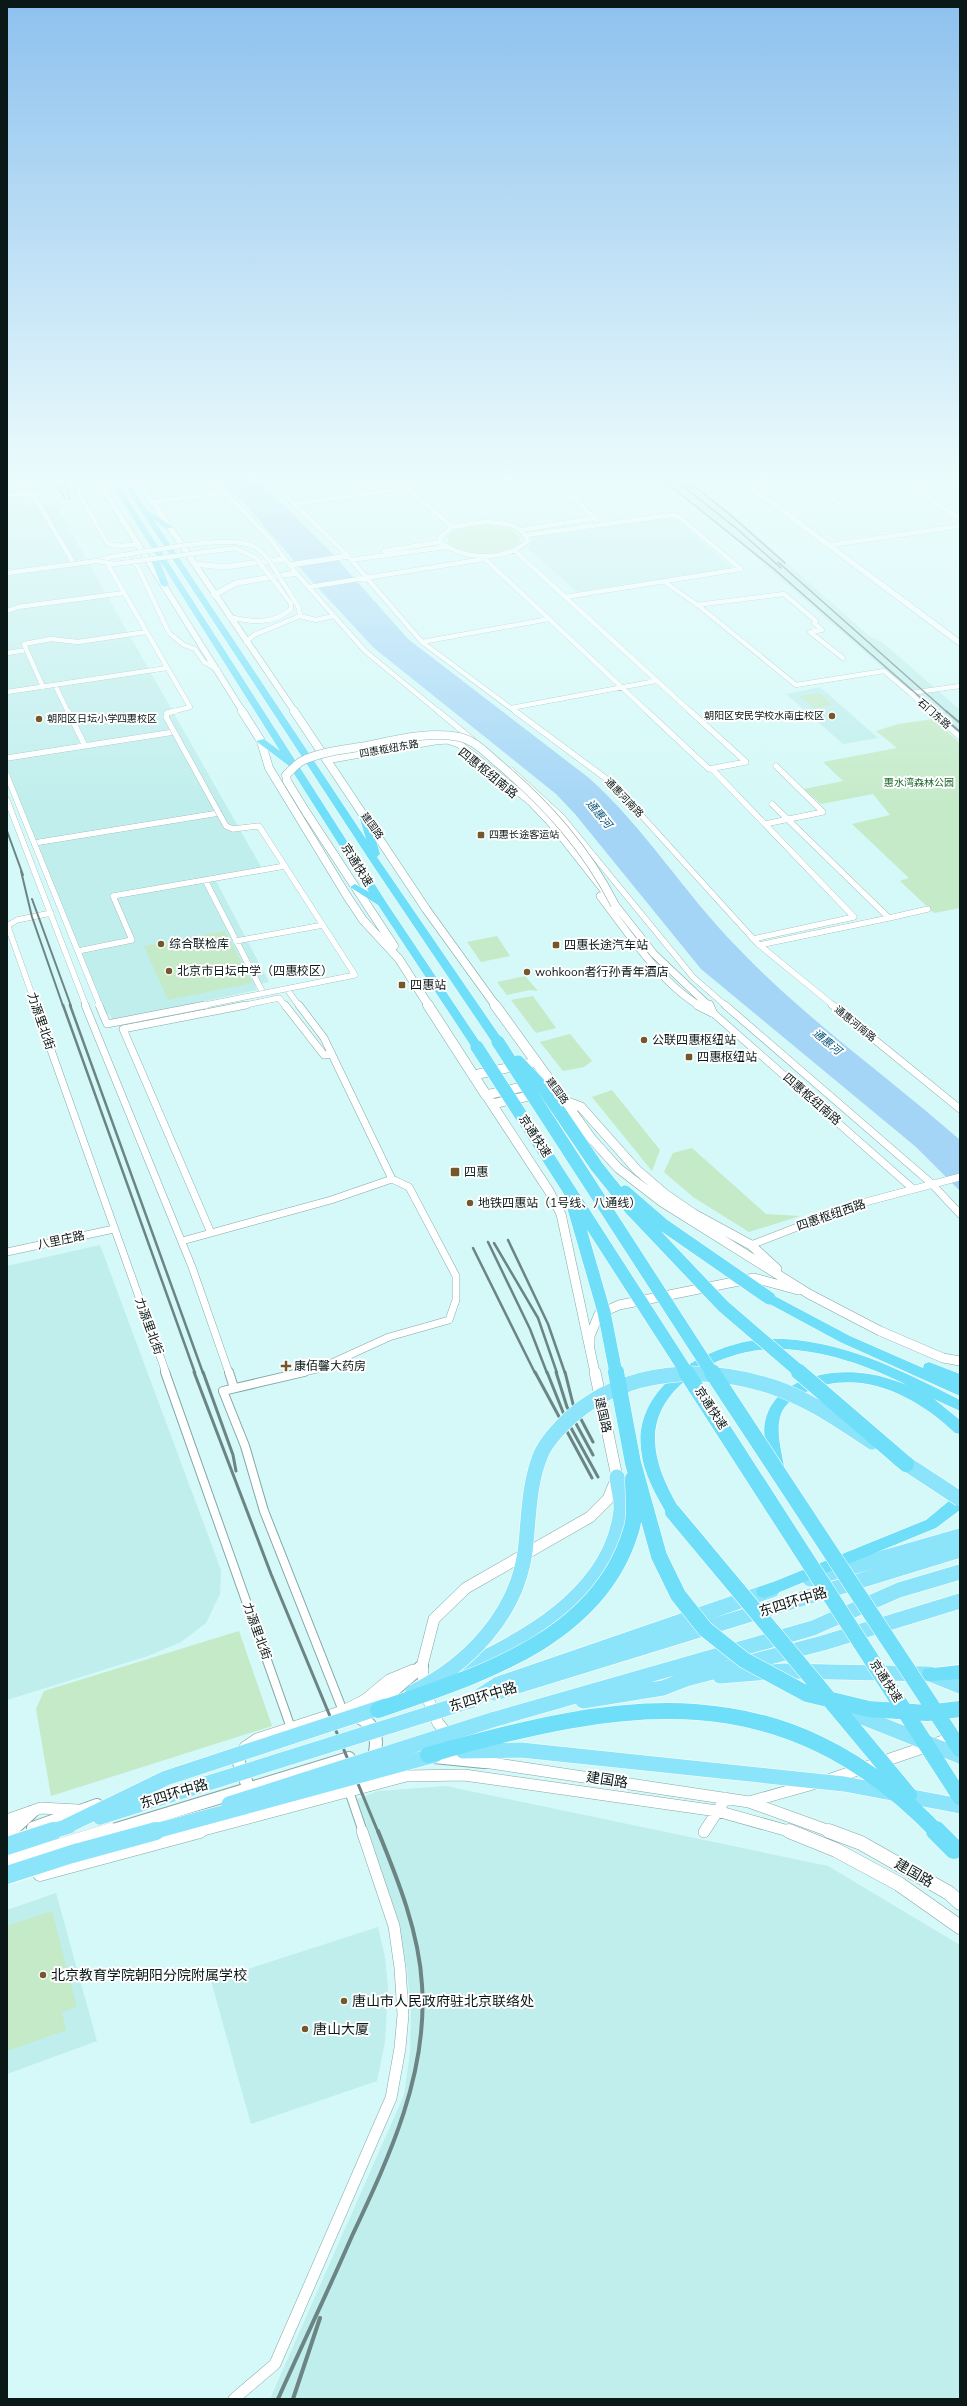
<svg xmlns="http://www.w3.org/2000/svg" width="967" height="2406" font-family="'Nunito Sans','Noto Sans SC',sans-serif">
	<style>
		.built { fill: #bfeeec }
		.green { fill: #c4eac7 }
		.water { fill: #a4d5f6 }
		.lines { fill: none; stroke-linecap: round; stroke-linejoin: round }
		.minor-tunnel { stroke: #b6d7d6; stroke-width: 4.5; stroke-dasharray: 4.5 2; stroke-linecap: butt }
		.minor-far4-casing { stroke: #85a8a6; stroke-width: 5 }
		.minor-far3-casing { stroke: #85a8a6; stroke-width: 6 }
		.minor-far2-casing { stroke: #85a8a6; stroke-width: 8 }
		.minor-far1-casing { stroke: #85a8a6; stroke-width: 10 }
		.minor-casing { stroke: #85a8a6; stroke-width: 12 }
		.tertiary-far4-casing { stroke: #85a8a6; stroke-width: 6 }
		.tertiary-far3-casing { stroke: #85a8a6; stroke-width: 8 }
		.tertiary-far2-casing { stroke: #85a8a6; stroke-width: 10 }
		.tertiary-far1-casing { stroke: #85a8a6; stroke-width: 12 }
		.tertiary-casing { stroke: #85a8a6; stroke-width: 15 }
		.secondary-far4-casing { stroke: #85a8a6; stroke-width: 7 }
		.secondary-far3-casing { stroke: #85a8a6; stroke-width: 9 }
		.secondary-far2-casing { stroke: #85a8a6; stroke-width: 11 }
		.secondary-far1-casing { stroke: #85a8a6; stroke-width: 14 }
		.secondary-casing { stroke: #85a8a6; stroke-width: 16 }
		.trunk-casing { stroke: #fff; stroke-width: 16 }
		.motorway-casing { stroke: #fff; stroke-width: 1 }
		.minor-far4 { stroke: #fff; stroke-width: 4.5 }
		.minor-far3 { stroke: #fff; stroke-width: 5.5 }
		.minor-far2 { stroke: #fff; stroke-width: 7 }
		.minor-far1 { stroke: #fff; stroke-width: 8 }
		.minor { stroke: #fff; stroke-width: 11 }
		.tertiary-far4 { stroke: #fff; stroke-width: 5.5 }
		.tertiary-far3 { stroke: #fff; stroke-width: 7 }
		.tertiary-far2 { stroke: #fff; stroke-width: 9 }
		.tertiary-far1 { stroke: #fff; stroke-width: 11 }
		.tertiary { stroke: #fff; stroke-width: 14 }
		.secondary-far4 { stroke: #fff; stroke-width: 6 }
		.secondary-far3 { stroke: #fff; stroke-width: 8 }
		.secondary-far2 { stroke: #fff; stroke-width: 10 }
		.secondary-far1 { stroke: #fff; stroke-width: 12 }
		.secondary { stroke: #fff; stroke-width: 16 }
		.trunk { stroke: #8be4fa; stroke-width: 15 }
		.motorway { fill: #6edef9; fill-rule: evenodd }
		.rail-far4 { stroke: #6c8584; stroke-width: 1.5 }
		.rail-far3 { stroke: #6c8584; stroke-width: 2 }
		.rail-far2 { stroke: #6c8584; stroke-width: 2.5 }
		.rail-far1 { stroke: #6c8584; stroke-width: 3 }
		.rail { stroke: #6c8584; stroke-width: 4 }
		.minor-bridge-far2-casing { stroke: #85a8a6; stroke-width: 5; stroke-linecap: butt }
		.minor-bridge-far1-casing { stroke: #85a8a6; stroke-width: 6; stroke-linecap: butt }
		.minor-bridge-casing { stroke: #85a8a6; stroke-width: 8; stroke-linecap: butt }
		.secondary-bridge-casing { stroke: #85a8a6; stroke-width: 9; stroke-linecap: butt }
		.trunk-bridge-far1-casing { stroke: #fff; stroke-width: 16; stroke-linecap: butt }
		.trunk-bridge-casing { stroke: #fff; stroke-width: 20; stroke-linecap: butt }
		.motorway-bridge-far2-casing { stroke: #fff; stroke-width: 14; stroke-linecap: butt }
		.motorway-bridge-far1-casing { stroke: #fff; stroke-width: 17; stroke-linecap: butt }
		.motorway-bridge-casing { stroke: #fff; stroke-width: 21; stroke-linecap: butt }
		.minor-bridge-far2 { stroke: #fff; stroke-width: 4.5 }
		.minor-bridge-far1 { stroke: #fff; stroke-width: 5.5 }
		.minor-bridge { stroke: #fff; stroke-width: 7 }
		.secondary-bridge { stroke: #fff; stroke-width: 8 }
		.trunk-bridge-far1 { stroke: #8be4fa; stroke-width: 15 }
		.trunk-bridge { stroke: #8be4fa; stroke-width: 18 }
		.motorway-bridge-far2 { stroke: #6edef9; stroke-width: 13 }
		.motorway-bridge-far1 { stroke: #6edef9; stroke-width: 16 }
		.motorway-bridge { stroke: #6edef9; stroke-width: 20 }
		.poi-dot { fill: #74582b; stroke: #fefefe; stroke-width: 1.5 }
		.labels { text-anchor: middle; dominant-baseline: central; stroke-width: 4; stroke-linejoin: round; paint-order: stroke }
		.far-street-label { font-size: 10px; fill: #0a1817; stroke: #fefefe }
		.far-poi-label { font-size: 10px; fill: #0a1817; stroke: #fefefe; text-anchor: start }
		.far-park-label { font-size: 10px; fill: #1d672d; stroke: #fefefe }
		.far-water-label { font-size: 11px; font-style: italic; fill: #04547a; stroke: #fefefe }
		.street-label { font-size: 12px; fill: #0a1817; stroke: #fefefe }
		.poi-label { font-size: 12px; fill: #0a1817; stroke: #fefefe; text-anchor: start }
		.near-street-label { font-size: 14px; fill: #0a1817; stroke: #fefefe }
		.near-poi-label { font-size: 14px; fill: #0a1817; stroke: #fefefe; text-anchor: start }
	</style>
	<rect width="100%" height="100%" fill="#d4f9f8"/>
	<path class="built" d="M655 476H683L730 512 869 636 882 642 960 710V735L720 526Z
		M17 492 25 507 55 504 264 872 216 881 269 982 255 985 257 990 113 1021 109 1014H105L7 772V493Z
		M672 517 733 568 577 592 528 548 534 537Z
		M820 687 878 738 843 744 786 694Z
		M100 1245 221 1570 220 1594 206 1623 181 1642 148 1656 7 1700V1266Z
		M446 1786 828 1866 960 1945V2399H270L404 2095 410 2053 411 2011 407 1969 397 1925 355 1800 378 1791Z
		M56 1893 97 2041 7 2074V1910Z
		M378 1927 385 1957 388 1987 385 2042 377 2081 251 2124 211 1981Z"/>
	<path class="green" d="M480 525C493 525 512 525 520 538L519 543C502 557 465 558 448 542L447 537C455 527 468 526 480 525Z
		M819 693 833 705 814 708 800 696Z
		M933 719 960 743V908L934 913 900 881 909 878 852 824 890 815 873 794 821 804 804 789 843 781 823 762 897 748 876 731 898 724Z
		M225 931 252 983 168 1000 144 946Z
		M497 936 510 956 481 962 467 942Z
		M525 976 538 991 530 990 507 995 497 982Z
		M533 996 556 1028 536 1033 511 1000Z
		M570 1034 592 1061 584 1067 563 1071 540 1042Z
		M612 1090 660 1150 652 1171 592 1097Z
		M692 1148 766 1214 800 1216 749 1232 693 1197 664 1172 673 1153Z
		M239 1631 272 1726 51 1796 36 1709 44 1691Z
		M52 1911 77 2007 62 2012 66 2030 7 2051V1926Z"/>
	<path class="water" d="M214 476H254L330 551 408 639 589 778C645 828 684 893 736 946 804 1018 886 1075 960 1140V1191L916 1147 701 969 575 814 556 794 374 648 307 576 246 505Z"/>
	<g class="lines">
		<path class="minor-tunnel" d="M28 489 62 488 78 492"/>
		<defs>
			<path id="minor-far4" d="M210 476 269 538 296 573 365 651 439 712
				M266 476 347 555 422 642 516 712
				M347 476 359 490
				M551 476 597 520
				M800 476 839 503
				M895 476 960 519
				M268 479 285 476
				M354 484 381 481
				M407 488 452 527
				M78 492 108 544 121 546 139 544
				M7 495 33 494 74 564
				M152 502 225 493
				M295 504 407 488 395 476
				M485 522C501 523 522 523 528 541 504 562 465 560 440 542V537L452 527Z
				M521 530 595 518
				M527 535 671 515 678 516 741 569 565 597
				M831 545 960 526
				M384 551 440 542
				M515 551 691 712
				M482 556 648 712
				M128 559 137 565 169 633 184 645 195 649 204 662 218 670
				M351 560 445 547
				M97 561 111 557
				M663 581 699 606 796 685 884 671 910 693
				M309 587 484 559
				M697 605 784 594 816 621 814 623 822 630 810 632 843 658
				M300 616 316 620 333 616
				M229 617C251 622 273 625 291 609V604L281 590
				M246 642 254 635 300 616 299 608 287 589
				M422 642 549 619
				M7 653 27 650
				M55 685 68 712
				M511 708 656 681
				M931 712 910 693 960 686"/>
			<path id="minor-far3" d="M68 711 85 746
				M438 711 473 740
				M515 711 612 783 757 943 834 1006
				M647 711 709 769 746 762 690 711
				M930 711 960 737
				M7 758 174 732
				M511 770 562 817 693 977 726 1006
				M713 770 854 917 753 939
				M7 800 86 1006
				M765 824 823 812 776 766
				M34 843 219 813
				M205 880 263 993
				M889 918 928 909
				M7 924 36 1006
				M7 926 17 920 51 913
				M759 945 889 918 772 804
				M289 992 299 1006
				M241 1006 279 998 285 1006"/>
			<path id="minor-far2" d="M35 1005 166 1373
				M85 1005 192 1267 229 1373
				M285 1005 324 1055 332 1054
				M299 1005 324 1038 392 1179 409 1187 456 1276V1300L449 1320 389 1337 321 1368 300 1373
				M725 1005 931 1183 960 1214
				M832 1005 960 1109
				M712 1012 912 1188
				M211 1233 123 1029 246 1005
				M182 1241 331 1200 392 1179
				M751 1245 854 1205 960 1177
				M7 1252 114 1229"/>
			<path id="minor-far1" d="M165 1372 291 1728
				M229 1372 234 1388
				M304 1372 223 1391 245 1446 264 1511 343 1711
				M349 1791 363 1832"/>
			<path id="minor" d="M234 2399 275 2364 391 2098 400 2048 403 2015 400 1968 394 1926 362 1831"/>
			<path id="tertiary-far4" d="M736 476 960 643
				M195 564 224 567 284 559
				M290 565 348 556
				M214 595 236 583 296 573"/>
			<path id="tertiary-far3" d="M326 760 435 741 447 740 459 744 531 802 550 822 654 954 709 1006
				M600 896C627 931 661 984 700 1006"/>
			<path id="tertiary-far2" d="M698 1005 712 1012
				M709 1005 712 1012
				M474 1075 536 1062
				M543 1082 550 1081 591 1138 618 1168 662 1202 809 1294 880 1331 943 1358 960 1361
				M531 1085 486 1095 549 1191 561 1214 595 1373
				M565 1101 581 1107 637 1170 665 1194 694 1214 751 1245 777 1269
				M492 1104 538 1094
				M590 1344V1336L599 1314 619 1305 754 1278 798 1290"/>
			<path id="tertiary-far1" d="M449 1736 438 1723 425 1692 422 1666 434 1619 466 1588 590 1517 608 1499 617 1477 595 1372
				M245 1747 257 1739 343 1711 365 1700 389 1680 413 1670
				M480 1759 484 1762 749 1802 832 1832
				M831 1779 955 1737
				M749 1802 813 1784
				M7 1820 41 1808 78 1810
				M196 1832 406 1776 464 1775 717 1811 792 1832
				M704 1832 726 1798"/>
			<path id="tertiary" d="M789 1831 836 1850 899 1884 960 1927
				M829 1831 861 1843 949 1893 960 1903
				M40 1874 200 1831"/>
			<path id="secondary-far4" d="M95 476 243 712
				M135 476 295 712"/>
			<path id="secondary-far3" d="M242 711 261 741 269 768 347 896 363 920 399 959 429 1006
				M294 711 426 909 496 1006
				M306 812 394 946"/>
			<path id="secondary-far2" d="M428 1005 486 1095
				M495 1005 550 1081"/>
			<path id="secondary-far1" d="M373 1708 422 1666
				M343 1711C366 1719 380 1725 375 1752
				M434 1757 484 1762
				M238 1760 249 1789
				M33 1828 97 1805
				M10 1832 32 1812
				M107 1832 349 1758"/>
			<path id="secondary" d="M7 1835 11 1831
				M7 1863 111 1831"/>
			<path id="trunk" d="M810 1579 960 1536
				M448 1675C518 1644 612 1596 621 1510 622 1499 618 1488 617 1477
				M720 1676 784 1671 930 1674 960 1686
				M495 1693 960 1550
				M473 1700 498 1684 772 1590
				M583 1701 663 1688 686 1679 823 1643 960 1601
				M492 1720 813 1628 899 1590 960 1572"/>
			<path id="motorway" d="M106 476H113L388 905 483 1047 481 1049H473L378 905 350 887 355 884 369 892 289 766 256 741 264 739 280 751 160 561 169 585 165 587 161 585 151 560 158 558Z
				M118 476H125L147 510 173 527 166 529 154 520 366 839 359 816 364 813 369 816 380 854 377 857 504 1042 502 1044 498 1046 492 1042 374 867Z
				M769 1293 850 1336 923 1368 924 1364 929 1362 960 1374V1396L840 1342 764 1301 762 1298 764 1295Z
				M762 1339C834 1336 897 1368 960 1400V1411L934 1399 960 1420V1434L955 1433C917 1396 858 1366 806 1392 796 1396 785 1403 781 1414 775 1431 782 1453 785 1471L782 1475H772C767 1466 766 1452 765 1442 757 1384 822 1366 869 1374 882 1376 894 1380 907 1385 866 1365 824 1350 779 1349 729 1347 656 1380 655 1438 655 1465 668 1489 681 1512L678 1516 673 1518 668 1516C656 1495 643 1473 641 1449 634 1385 707 1345 762 1339Z
				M960 1493V1510L936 1528 770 1596 764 1598 758 1596 756 1592 758 1588 926 1520C933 1515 955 1495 960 1493Z
				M960 1665V1679L930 1681 924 1679 922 1674 924 1669Z"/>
		</defs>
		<use href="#minor-far4" class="minor-far4-casing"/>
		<use href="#minor-far3" class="minor-far3-casing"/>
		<use href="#minor-far2" class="minor-far2-casing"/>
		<use href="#minor-far1" class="minor-far1-casing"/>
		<use href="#minor" class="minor-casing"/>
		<use href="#tertiary-far4" class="tertiary-far4-casing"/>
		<use href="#tertiary-far3" class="tertiary-far3-casing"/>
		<use href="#tertiary-far2" class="tertiary-far2-casing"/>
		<use href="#tertiary-far1" class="tertiary-far1-casing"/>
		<use href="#tertiary" class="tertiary-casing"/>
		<use href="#secondary-far4" class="secondary-far4-casing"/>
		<use href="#secondary-far3" class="secondary-far3-casing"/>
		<use href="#secondary-far2" class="secondary-far2-casing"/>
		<use href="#secondary-far1" class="secondary-far1-casing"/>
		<use href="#secondary" class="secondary-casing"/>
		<use href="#trunk" class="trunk-casing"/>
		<use href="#motorway" class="motorway-casing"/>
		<use href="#minor-far4" class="minor-far4"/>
		<use href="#minor-far3" class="minor-far3"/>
		<use href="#minor-far2" class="minor-far2"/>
		<use href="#minor-far1" class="minor-far1"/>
		<use href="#minor" class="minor"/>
		<use href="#tertiary-far4" class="tertiary-far4"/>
		<use href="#tertiary-far3" class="tertiary-far3"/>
		<use href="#tertiary-far2" class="tertiary-far2"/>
		<use href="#tertiary-far1" class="tertiary-far1"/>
		<use href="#tertiary" class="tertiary"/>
		<use href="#secondary-far4" class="secondary-far4"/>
		<use href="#secondary-far3" class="secondary-far3"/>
		<use href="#secondary-far2" class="secondary-far2"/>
		<use href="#secondary-far1" class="secondary-far1"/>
		<use href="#secondary" class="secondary"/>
		<use href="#trunk" class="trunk"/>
		<use href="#motorway" class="motorway"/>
		<path class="rail-far4" d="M63 476 70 499
			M658 476 774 569 937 712
			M670 476 736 528 781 568
			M681 476 728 513 785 563
			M53 478 65 499
			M778 562 947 712"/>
		<path class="rail-far3" d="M936 711 960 732
			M946 711 960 723
			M7 831 23 875
			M21 871 32 917 63 1006
			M32 899 71 1006"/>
		<path class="rail-far2" d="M63 1005 195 1373
			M70 1005 203 1373
			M508 1240 548 1324 565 1373
			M488 1242 530 1329 547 1373
			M494 1243 538 1318 557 1373
			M473 1248 535 1373"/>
		<path class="rail-far1" d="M194 1372 271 1574 378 1832
			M203 1372 233 1455 236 1471
			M535 1372 592 1478
			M547 1372 565 1417 598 1477
			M556 1372 567 1407 593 1455
			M565 1372 573 1404 593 1442"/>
		<path class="rail" d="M278 2399C302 2345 328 2291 352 2236 389 2157 428 2075 422 1985 419 1932 398 1880 378 1831
			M293 2399 320 2318"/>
		<defs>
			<path id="minor-bridge-far2" d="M111 557C141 553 228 534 253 546 268 553 278 576 287 589
				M108 565 190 707 171 712
				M7 573 97 561 115 564 235 548 256 558 281 590
				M7 611 18 607 124 593
				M43 687 24 644 51 639 78 642 146 632
				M7 692 167 668"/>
			<path id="minor-bridge-far1" d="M175 711 167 713 166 717 226 826 233 829 259 826 355 975 200 1006
				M7 776 100 1006
				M236 941 323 925
				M78 951 132 940 113 896 285 866"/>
			<path id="minor-bridge" d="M99 1005 107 1024 205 1005"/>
			<path id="secondary-bridge" d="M306 812 287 781 286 775C291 771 296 764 302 761 320 752 346 749 366 746 395 740 430 731 459 737 475 740 487 754 499 764 547 805 586 848 615 905"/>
			<path id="trunk-bridge-far1" d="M899 1459 960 1499
				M413 1692C468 1665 516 1615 525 1552 529 1520 528 1485 541 1454 548 1439 560 1427 572 1416 628 1368 706 1365 773 1387 809 1399 841 1422 872 1442
				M837 1707 960 1756
				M463 1751 521 1750 844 1784 960 1806
				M229 1804 492 1720
				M100 1817 473 1700
				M63 1828 166 1778 385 1706
				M50 1832 69 1826
				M152 1832 435 1755"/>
			<path id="trunk-bridge" d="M7 1846 53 1831
				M72 1854 156 1831
				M7 1875 78 1852"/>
			<path id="motorway-bridge-far2" d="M498 1042 712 1373
				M477 1047 687 1373
				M518 1062 544 1089 597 1167 630 1208 723 1306 801 1373
				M625 1192 662 1224 769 1298
				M571 1198 604 1312 616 1373"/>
			<path id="motorway-bridge-far1" d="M616 1372 633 1463 659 1556 678 1595 705 1629 744 1660 807 1694 869 1709 927 1713 960 1709
				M686 1372 960 1797
				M712 1372 960 1749
				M799 1372 906 1464
				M673 1512 909 1795
				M378 1710C476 1676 601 1640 632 1527 636 1512 633 1495 633 1479
				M428 1755C623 1699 782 1671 937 1832"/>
			<path id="motorway-bridge" d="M936 1831 954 1849"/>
		</defs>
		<use href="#minor-bridge-far2" class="minor-bridge-far2-casing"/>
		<use href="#minor-bridge-far1" class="minor-bridge-far1-casing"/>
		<use href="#minor-bridge" class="minor-bridge-casing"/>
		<use href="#secondary-bridge" class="secondary-bridge-casing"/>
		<use href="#trunk-bridge-far1" class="trunk-bridge-far1-casing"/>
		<use href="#trunk-bridge" class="trunk-bridge-casing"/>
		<use href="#motorway-bridge-far2" class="motorway-bridge-far2-casing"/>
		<use href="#motorway-bridge-far1" class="motorway-bridge-far1-casing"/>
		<use href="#motorway-bridge" class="motorway-bridge-casing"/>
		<use href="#minor-bridge-far2" class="minor-bridge-far2"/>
		<use href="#minor-bridge-far1" class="minor-bridge-far1"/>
		<use href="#minor-bridge" class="minor-bridge"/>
		<use href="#secondary-bridge" class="secondary-bridge"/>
		<use href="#trunk-bridge-far1" class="trunk-bridge-far1"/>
		<use href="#trunk-bridge" class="trunk-bridge"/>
		<use href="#motorway-bridge-far2" class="motorway-bridge-far2"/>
		<use href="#motorway-bridge-far1" class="motorway-bridge-far1"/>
		<use href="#motorway-bridge" class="motorway-bridge"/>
	</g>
	<linearGradient id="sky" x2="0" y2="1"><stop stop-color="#8dc1ee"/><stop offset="0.59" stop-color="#ecfcfc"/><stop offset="1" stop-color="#ecfcfc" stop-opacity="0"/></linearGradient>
	<rect width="967" height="813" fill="url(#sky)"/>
	<g class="poi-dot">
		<circle cx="832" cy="716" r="4"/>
		<circle cx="39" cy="719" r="4"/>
		<rect x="477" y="831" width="8" height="8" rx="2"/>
		<circle cx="161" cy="944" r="4"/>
		<rect x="552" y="941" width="8" height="8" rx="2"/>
		<circle cx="169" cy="971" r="4"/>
		<circle cx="527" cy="972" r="4"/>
		<rect x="398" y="981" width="8" height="8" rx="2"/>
		<circle cx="644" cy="1040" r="4"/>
		<rect x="685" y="1053" width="8" height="8" rx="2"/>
		<rect x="450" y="1167" width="10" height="10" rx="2"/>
		<circle cx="470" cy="1203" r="4"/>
		<path d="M284 1360h4v4h4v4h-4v4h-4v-4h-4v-4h4z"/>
		<circle cx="43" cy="1975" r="4"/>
		<circle cx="344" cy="2001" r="4"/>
		<circle cx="305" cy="2029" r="4"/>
	</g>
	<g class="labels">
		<g class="far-street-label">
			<text transform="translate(934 714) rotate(41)">石门东路</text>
			<text transform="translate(389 749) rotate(-10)">四惠枢纽东路</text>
			<text transform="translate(624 798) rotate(46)">通惠河南路</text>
			<text transform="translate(372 826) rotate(54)">建国路</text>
			<text transform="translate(855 1024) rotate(39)">通惠河南路</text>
			<text transform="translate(557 1091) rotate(54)">建国路</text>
		</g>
		<g class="far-poi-label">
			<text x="824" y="716" text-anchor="end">朝阳区安民学校水南庄校区</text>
			<text x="47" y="719">朝阳区日坛小学四惠校区</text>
			<text x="489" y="835">四惠长途客运站</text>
		</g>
		<g class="far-park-label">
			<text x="919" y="783">惠水湾森林公园</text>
		</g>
		<g class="far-water-label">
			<text transform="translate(599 814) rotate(50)">通惠河</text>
			<text transform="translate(827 1042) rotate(39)">通惠河</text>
		</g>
		<g class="street-label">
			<text transform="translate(488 773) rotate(39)">四惠枢纽南路</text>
			<text transform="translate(357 865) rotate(58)">京通快速</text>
			<text transform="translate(41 1021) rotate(71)">力源里北街</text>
			<text transform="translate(812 1099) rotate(41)">四惠枢纽南路</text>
			<text transform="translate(535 1136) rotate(57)">京通快速</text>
			<text transform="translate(831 1215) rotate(-19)">四惠枢纽西路</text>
			<text transform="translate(61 1240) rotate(-12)">八里庄路</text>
			<text transform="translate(149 1326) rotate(70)">力源里北街</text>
			<text transform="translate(711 1408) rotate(57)">京通快速</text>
			<text transform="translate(603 1415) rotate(77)">建国路</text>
			<text transform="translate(257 1631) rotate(70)">力源里北街</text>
			<text transform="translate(886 1681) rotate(57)">京通快速</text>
		</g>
		<g class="poi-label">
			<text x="169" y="944">综合联检库</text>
			<text x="564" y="945">四惠长途汽车站</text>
			<text x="177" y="971">北京市日坛中学（四惠校区）</text>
			<text x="535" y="972">wohkoon者行孙青年酒店</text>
			<text x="410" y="985">四惠站</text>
			<text x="652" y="1040">公联四惠枢纽站</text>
			<text x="697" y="1057">四惠枢纽站</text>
			<text x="464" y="1172">四惠</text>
			<text x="478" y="1203">地铁四惠站（1号线、八通线）</text>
			<text x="294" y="1366">康佰馨大药房</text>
		</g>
		<g class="near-street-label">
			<text transform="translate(793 1602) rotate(-17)">东四环中路</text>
			<text transform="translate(483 1697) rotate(-17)">东四环中路</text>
			<text transform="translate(607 1780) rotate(9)">建国路</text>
			<text transform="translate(174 1794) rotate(-17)">东四环中路</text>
			<text transform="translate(914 1873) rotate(30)">建国路</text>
		</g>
		<g class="near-poi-label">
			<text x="51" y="1975">北京教育学院朝阳分院附属学校</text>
			<text x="352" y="2001">唐山市人民政府驻北京联络处</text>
			<text x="313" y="2029">唐山大厦</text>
		</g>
	</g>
	<rect width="967" height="2406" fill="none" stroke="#0a1817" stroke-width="16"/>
</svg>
